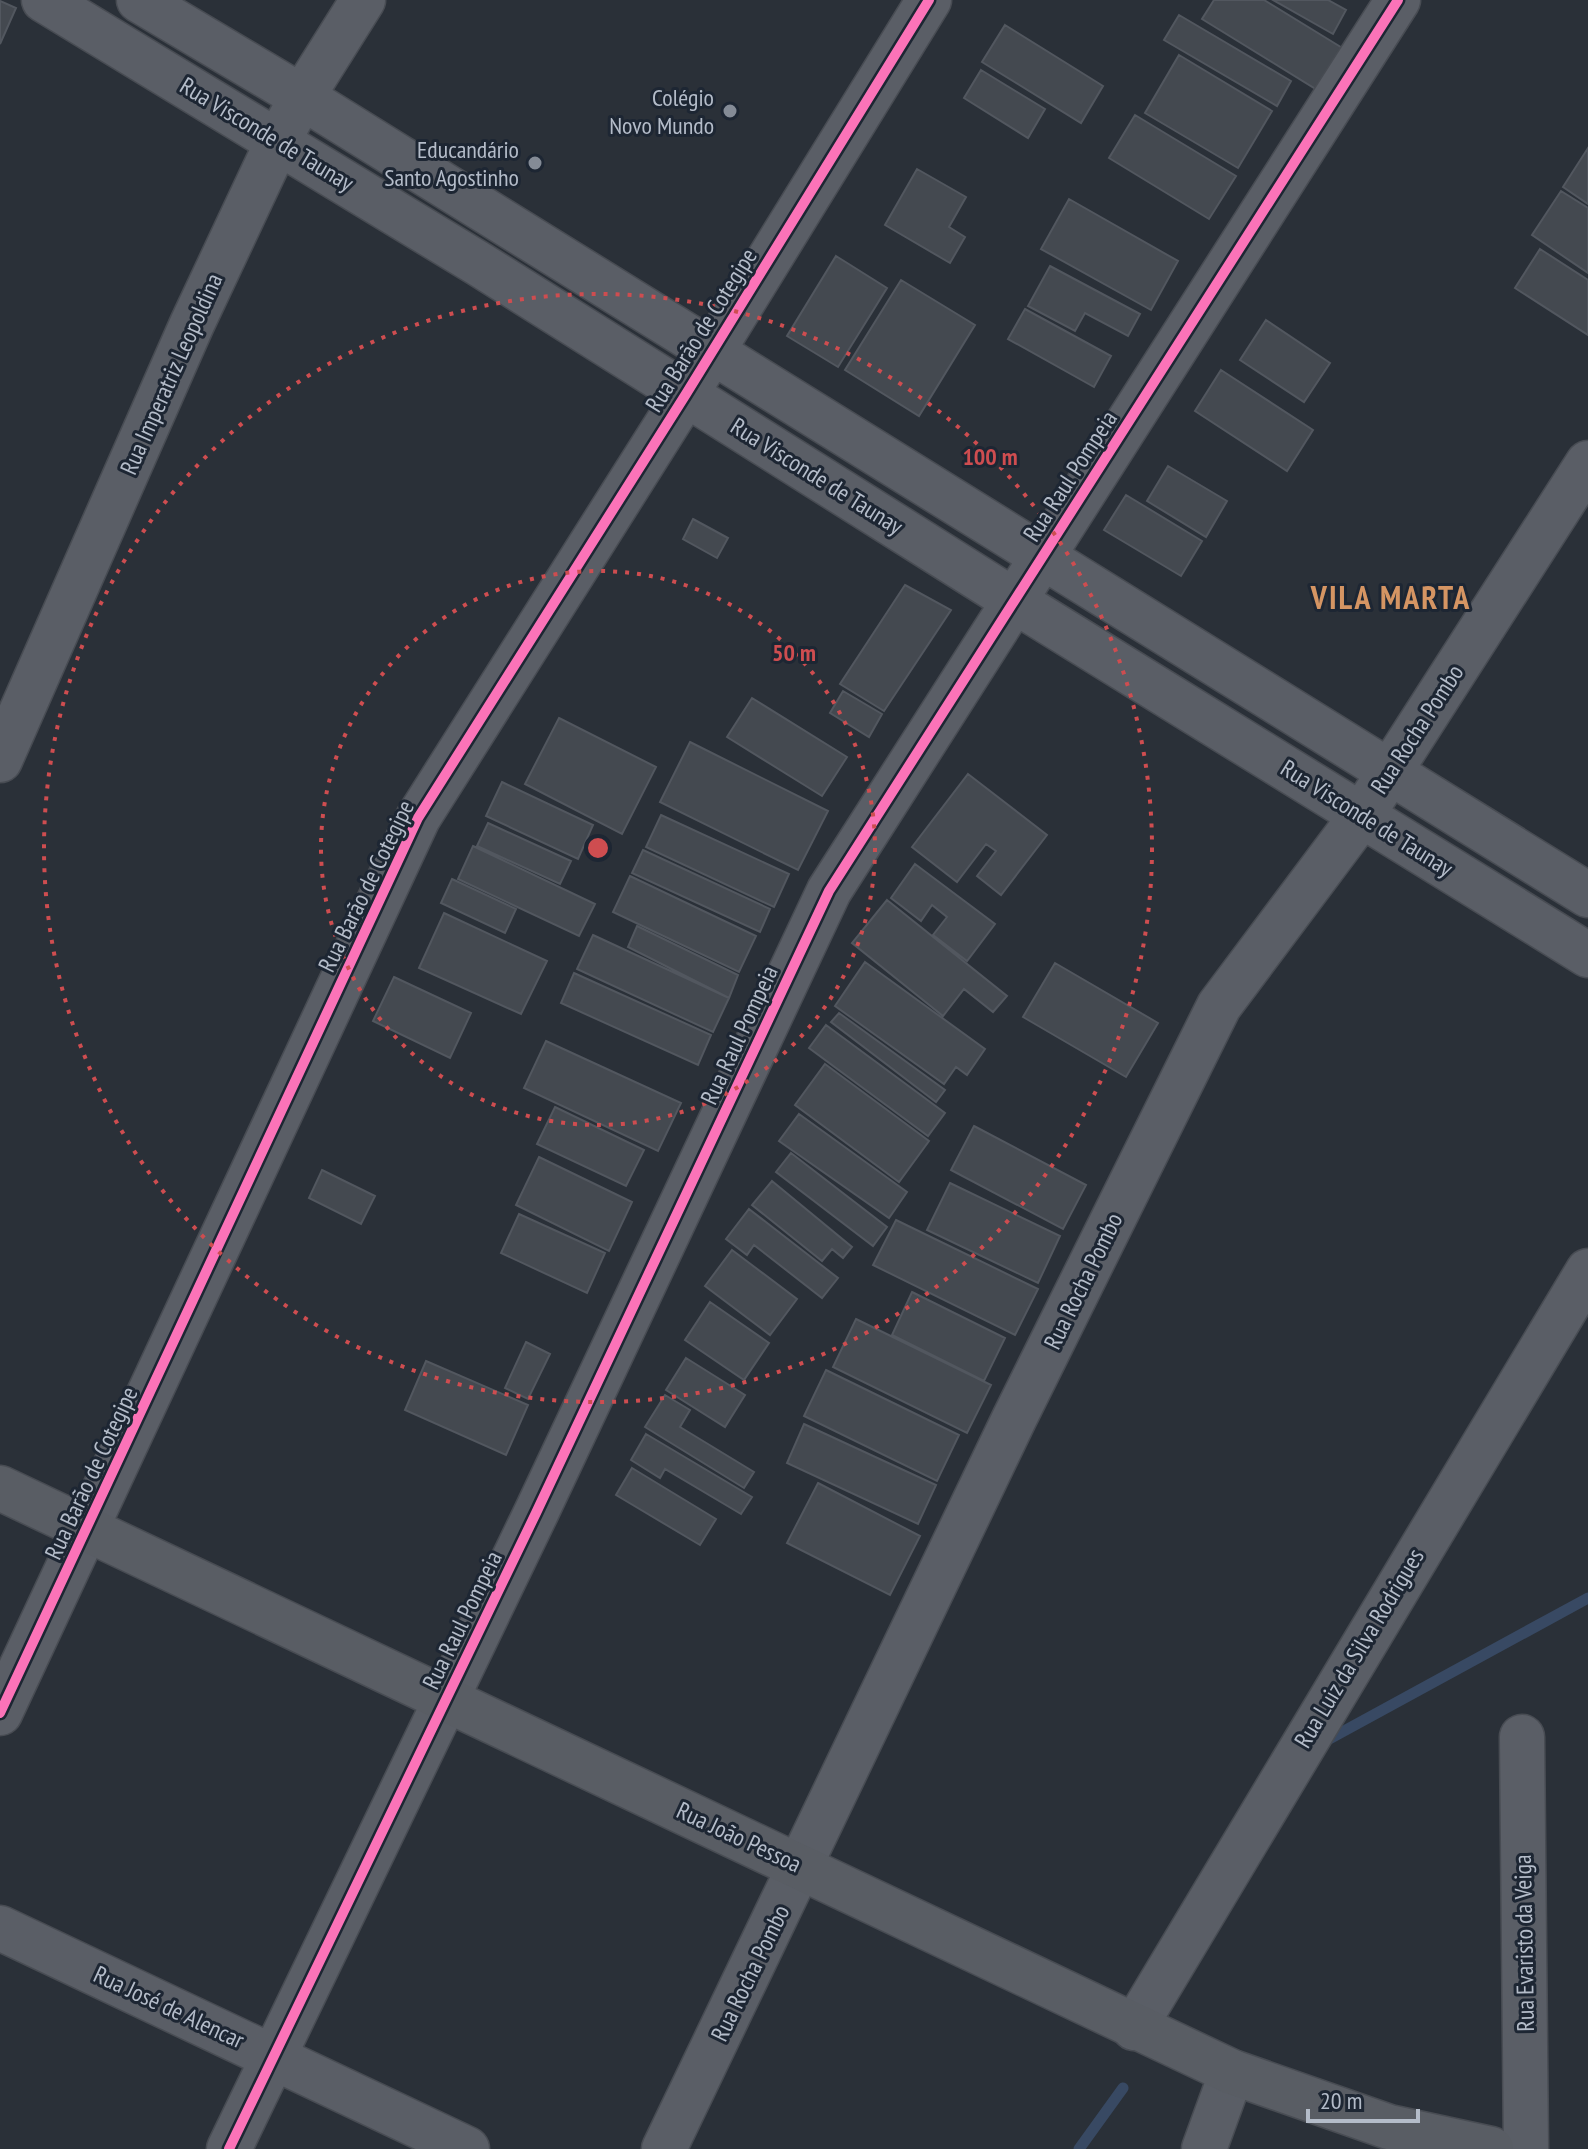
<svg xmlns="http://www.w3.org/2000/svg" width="1588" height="2149" font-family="'PT Sans Narrow',sans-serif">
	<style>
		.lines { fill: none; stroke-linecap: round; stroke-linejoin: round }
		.stream { stroke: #384963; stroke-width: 11 }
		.building { fill: #444950; stroke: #52575f; stroke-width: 2 }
		.street-casing { stroke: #484c53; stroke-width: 47 }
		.secondary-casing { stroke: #484c53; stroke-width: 47 }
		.street { stroke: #5a5e66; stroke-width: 44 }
		.secondary { stroke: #595d64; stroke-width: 44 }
		.cycleway-casing { stroke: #1d2633; stroke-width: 15 }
		.cycleway { stroke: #fb73b8; stroke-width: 10 }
		.ring { fill: none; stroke: #ce4d50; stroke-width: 4; stroke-dasharray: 4 8 }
		.poi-dot { fill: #848b96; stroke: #1d2633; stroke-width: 3 }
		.labels { text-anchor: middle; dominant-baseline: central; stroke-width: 6; stroke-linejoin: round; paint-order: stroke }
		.poi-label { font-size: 24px; fill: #b4bcc9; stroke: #1d2633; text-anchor: end }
		.street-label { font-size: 24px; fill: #b4bcc9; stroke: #1d2633 }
		.district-label { font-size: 32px; font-weight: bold; letter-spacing: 2px; fill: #d59563; stroke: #1d2633 }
		.centre { fill: #ce4d50; stroke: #1d2633; stroke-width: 4 }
		.ring-label { font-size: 24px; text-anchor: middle; font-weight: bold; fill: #ce4d50; stroke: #1d2633; stroke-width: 6; stroke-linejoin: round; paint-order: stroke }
	</style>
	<rect width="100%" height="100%" fill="#2a3038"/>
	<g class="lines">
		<path class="stream" d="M1322 1743 1588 1598
			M1079 2149 1123 2088"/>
	</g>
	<path class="building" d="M1214 0H1264L1344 49 1319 91 1202 19Z
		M1273 0H1328L1346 10 1333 34Z
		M0 1 16 8 0 44Z
		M1179 15 1291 81 1277 106 1164 40Z
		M1005 25 1103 86 1081 123 982 62Z
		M1179 55 1272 111 1238 168 1145 113Z
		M981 70 1045 109 1028 138 964 98Z
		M1135 115 1236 176 1209 219 1109 158Z
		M1588 148V204L1563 187Z
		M917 169 966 197 949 227 965 237 950 263 885 225Z
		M1561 191 1588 208V273L1532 235Z
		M1069 199 1178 261 1151 310 1041 249Z
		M1540 249 1588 280V335L1515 288Z
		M836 256 887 288 838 367 787 336Z
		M1050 266 1140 314 1128 336 1085 313 1075 331 1028 306Z
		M901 280 975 325 919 416 845 370Z
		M1025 309 1111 356 1094 387 1008 339Z
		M1266 320 1330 363 1304 402 1240 360Z
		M1221 370 1313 430 1287 471 1195 411Z
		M1168 466 1227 501 1206 537 1147 501Z
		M1126 495 1202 541 1181 576 1104 530Z
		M693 519 728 538 717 558 683 539Z
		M905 585 951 610 884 711 840 684Z
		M843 691 882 714 869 737 830 713Z
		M752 698 847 757 822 796 727 737Z
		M559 718 656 767 622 834 525 784Z
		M690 742 828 811 798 870 660 802Z
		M968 774 1047 835 1001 895 977 876 996 851 986 844 957 882 912 847Z
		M502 782 593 825 578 859 486 816Z
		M661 815 789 874 774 907 646 847Z
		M488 823 571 861 560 884 477 846Z
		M473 846 595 904 579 936 458 879Z
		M643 850 770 909 760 932 632 873Z
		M915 864 995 924 967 961 933 935 947 917 932 905 921 921 891 898Z
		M630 876 756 936 739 972 613 912Z
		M452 879 516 909 505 933 441 903Z
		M887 900 1007 996 993 1012 964 989 943 1016 852 943Z
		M444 913 547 961 521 1014 419 968Z
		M637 926 738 975 729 998 628 947Z
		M593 935 729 998 713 1032 577 969Z
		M865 962 985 1049 967 1075 956 1067 944 1084 835 1006Z
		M1055 963 1158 1023 1126 1077 1023 1017Z
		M574 973 711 1035 698 1065 561 1003Z
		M394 977 471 1013 450 1058 373 1021Z
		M839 1013 945 1090 936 1102 831 1022Z
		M826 1025 945 1113 928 1136 809 1048Z
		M546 1041 681 1103 658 1151 524 1088Z
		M825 1064 929 1141 899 1182 795 1105Z
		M555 1107 644 1150 626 1186 537 1144Z
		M799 1114 907 1192 889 1218 779 1141Z
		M974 1126 1086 1185 1063 1229 951 1170Z
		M791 1153 887 1227 873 1246 776 1172Z
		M539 1157 632 1202 609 1251 516 1205Z
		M322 1170 375 1196 361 1224 309 1198Z
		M772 1181 852 1247 843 1258 832 1249 822 1261 752 1205Z
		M950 1183 1060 1236 1038 1283 927 1230Z
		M749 1209 838 1278 822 1298 754 1245 747 1255 726 1239Z
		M519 1214 605 1253 587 1293 501 1253Z
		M896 1220 1038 1289 1015 1335 873 1265Z
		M732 1250 797 1299 770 1335 705 1286Z
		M912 1292 1005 1338 984 1381 892 1335Z
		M710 1302 769 1343 744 1380 685 1340Z
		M856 1319 991 1385 967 1433 833 1367Z
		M526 1342 550 1354 528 1399 505 1388Z
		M686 1358 745 1395 725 1427 666 1390Z
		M426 1361 528 1405 506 1455 405 1410Z
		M826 1370 959 1435 937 1481 804 1416Z
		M665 1395 690 1410 680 1427 754 1472 744 1488 645 1427Z
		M804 1424 936 1485 918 1524 787 1463Z
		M646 1434 752 1497 741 1514 665 1469 660 1478 631 1460Z
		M632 1468 716 1519 700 1545 616 1495Z
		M818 1483 920 1536 890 1595 787 1543Z"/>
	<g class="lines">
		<defs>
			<path id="street" d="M44 0 479 264 1013 600 1588 955
				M139 0 302 97 1588 895
				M0 760 192 324 278 141 302 97 363 0
				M0 1713 418 818 686 394 929 0
				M1522 1737 1526 2149
				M0 1928 467 2149
				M1134 2028 1588 1271
				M229 2149 536 1513 829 891 1398 0
				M664 2149 1014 1419 1219 1006 1362 815 1588 463
				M1204 2149 1232 2072"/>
			<path id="secondary" d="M0 1488 1232 2072 1389 2127 1491 2149"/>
		</defs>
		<use href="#street" class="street-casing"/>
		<use href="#secondary" class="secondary-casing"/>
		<use href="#street" class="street"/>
		<use href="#secondary" class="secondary"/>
		<defs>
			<path id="cycleway" d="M0 1713 418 818 686 394 929 0
				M229 2149 536 1513 829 891 1398 0"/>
		</defs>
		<use href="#cycleway" class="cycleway-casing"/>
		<use href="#cycleway" class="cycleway"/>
	</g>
	<g class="ring">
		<circle cx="598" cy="848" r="277"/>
		<circle cx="598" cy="848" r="554"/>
	</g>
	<g class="poi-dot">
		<circle cx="730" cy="111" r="8"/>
		<circle cx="535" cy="163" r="8"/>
	</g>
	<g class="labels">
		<g class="poi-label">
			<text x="714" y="97">Colégio<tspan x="714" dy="28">Novo Mundo</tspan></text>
			<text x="519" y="149">Educandário<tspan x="519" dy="28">Santo Agostinho</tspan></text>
		</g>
		<g class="street-label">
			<text transform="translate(267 134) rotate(31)">Rua Visconde de Taunay</text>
			<text transform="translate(701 330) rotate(-58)">Rua Barão de Cotegipe</text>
			<text transform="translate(171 374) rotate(-66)">Rua Imperatriz Leopoldina</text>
			<text transform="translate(817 476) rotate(32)">Rua Visconde de Taunay</text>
			<text transform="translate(1070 476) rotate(-57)">Rua Raul Pompeia</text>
			<text transform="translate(1417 729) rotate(-57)">Rua Rocha Pombo</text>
			<text transform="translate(1367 818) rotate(32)">Rua Visconde de Taunay</text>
			<text transform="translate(366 886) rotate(-64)">Rua Barão de Cotegipe</text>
			<text transform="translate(739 1035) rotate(-65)">Rua Raul Pompeia</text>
			<text transform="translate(1083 1281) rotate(-64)">Rua Rocha Pombo</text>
			<text transform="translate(91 1473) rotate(-65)">Rua Barão de Cotegipe</text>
			<text transform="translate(462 1620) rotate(-64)">Rua Raul Pompeia</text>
			<text transform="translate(1359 1648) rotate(-59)">Rua Luiz da Silva Rodrigues</text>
			<text transform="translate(739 1837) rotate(25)">Rua João Pessoa</text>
			<text transform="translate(1524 1943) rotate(-91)">Rua Evaristo da Veiga</text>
			<text transform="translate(750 1973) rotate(-64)">Rua Rocha Pombo</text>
			<text transform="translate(169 2007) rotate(25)">Rua José de Alencar</text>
		</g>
		<g class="district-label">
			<text x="1391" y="597">VILA MARTA</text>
		</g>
	</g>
	<circle cx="598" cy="848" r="12" class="centre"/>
	<g class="ring-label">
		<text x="990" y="465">100 m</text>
		<text x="794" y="661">50 m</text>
	</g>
	<path d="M1308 2109v12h110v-12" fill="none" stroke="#b4bcc9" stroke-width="4"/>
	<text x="1320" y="2109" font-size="24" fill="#b4bcc9" stroke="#1d2633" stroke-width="6" paint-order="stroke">20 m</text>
</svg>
